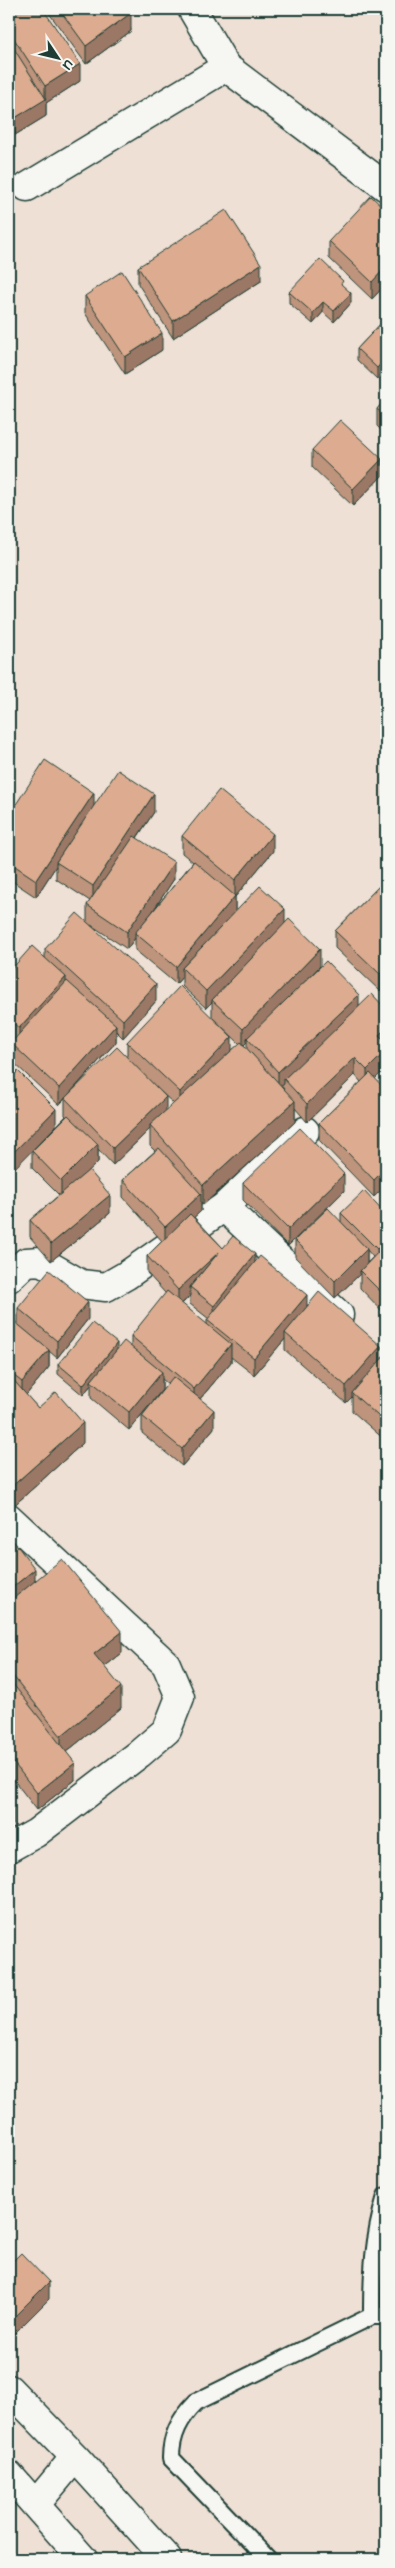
<svg xmlns="http://www.w3.org/2000/svg" width="395" height="2568" font-family="'Architects Daughter',sans-serif">
	<style>
		.lines { fill: none; stroke-linecap: round; stroke-linejoin: round }
		.lane-casing { stroke: #1f3d34; stroke-width: 20 }
		.street-casing { stroke: #1f3d34; stroke-width: 31 }
		.secondary-casing { stroke: #1f3d34; stroke-width: 31 }
		.lane { stroke: #f6f6f2; stroke-width: 16 }
		.street { stroke: #f6f6f2; stroke-width: 28 }
		.secondary { stroke: #f6f6f2; stroke-width: 28 }
		.wall { fill: #be947c; stroke: #1f3d34; fill-rule: evenodd }
		.shaded-wall { fill: #9b7865; stroke: #1f3d34 }
		.building { fill: #ddac90; stroke: #1f3d34 }
	</style>
	<rect width="100%" height="100%" fill="#eee0d5"/>
	<filter id="ink" filterUnits="userSpaceOnUse"><feTurbulence type="fractalNoise" baseFrequency=".02" numOctaves="2"/><feDisplacementMap in="SourceGraphic" scale="10" xChannelSelector="R" yChannelSelector="G"/><feConvolveMatrix kernelMatrix="1 2 1 2 8 2 1 2 1" color-interpolation-filters="sRGB"/></filter>
	<g filter="url(#ink)">
		<g class="lines">
			<defs>
				<path id="lane" d="M372 2316C372 2271 373 2240 386 2196
					M268 2559 171 2458C171 2435 180 2418 196 2402L372 2316H386"/>
				<path id="street" d="M192 9 226 67 386 187
					M27 187 226 67
					M224 1207 339 1315
					M9 1278 26 1262 41 1261 81 1284 106 1287 127 1275 224 1207 305 1131
					M9 1518 166 1664 180 1697 167 1730 139 1754 36 1833 9 1848"/>
				<path id="secondary" d="M9 2389 75 2457 167 2559
					M9 2475 83 2559
					M36 2504 75 2457"/>
			</defs>
			<use href="#lane" class="lane-casing"/>
			<use href="#street" class="street-casing"/>
			<use href="#secondary" class="secondary-casing"/>
			<use href="#lane" class="lane"/>
			<use href="#street" class="street"/>
			<use href="#secondary" class="secondary"/>
		</g>
		<path class="wall" d="M9 9 80 81 46 103V116L15 135 9 126Z
			M46 9H128L131 31 86 64Z
			M386 210V284L372 299 329 258V241Z
			M138 267 261 281 173 338 138 284Z
			M343 286 351 303 334 322 323 312 313 324 289 303V292Z
			M85 296 162 350 125 374 85 313Z
			M386 318V368L377 379 357 360V349Z
			M386 399V435L377 426V409Z
			M312 450 382 476 353 506 312 467Z
			M94 806 154 812 137 838 174 879 152 912 193 862 182 853V836L273 851 235 897V912L285 924 320 966 305 982 359 1006 386 1009V1068L375 1079 386 1090V1201L385 1200V1186L374 1197 319 1140V1123L361 1082 355 1075 307 1122 295 1108V1122L203 1205 201 1202V1211L194 1217 223 1248 255 1262 307 1307 381 1360 386 1354V1441L352 1411V1397L346 1403 285 1350V1339L254 1375 231 1357V1362L200 1399 214 1428 182 1466 142 1433V1416L168 1384 162 1379V1390L129 1430 91 1398V1385L83 1395 58 1374V1364L131 1346V1336L166 1294 147 1273V1256L162 1241 123 1197V1180L155 1151 150 1146V1129L113 1165 98 1149V1162L89 1170 110 1213 51 1261 30 1237V1220L59 1195 32 1168V1151L66 1116 65 1115V1099L59 1105 11 1060V1043L13 1041 9 1037V972L45 958V949L87 921V905L90 901 56 879V866L36 897 9 879V815ZM91 925 127 949 135 938V950L176 984 182 977V986L206 1008 212 1002V1017L240 1044 232 1050 127 1042V1056L74 1089 116 1042V1031L123 1038 156 1001ZM247 1042V1048L244 1045ZM160 1091 174 1104 166 1111ZM190 1296V1304L209 1319 207 1320V1325L182 1304Z
			M386 879 380 991 335 948V931Z
			M243 1183 344 1191 288 1246 243 1200Z
			M341 1213 386 1215V1315L360 1288V1274L335 1298 295 1257V1240L341 1222ZM367 1250 373 1257 367 1263Z
			M18 1308 88 1319 57 1358 49 1351V1367L26 1395 38 1408 83 1443 9 1510V1317L18 1324Z
			M9 1535 35 1581 122 1653 104 1667 121 1708 66 1752 75 1780 37 1810 9 1774Z
			M386 2198V2255L382 2231V2209Z"/>
		<path class="shaded-wall" d="M131 13V31L86 64V46Z
			M80 64V81L46 103V116L15 135V118L45 99V86Z
			M261 264V281L173 338V321Z
			M386 267V284L372 299V282Z
			M351 293V303L334 322V311Z
			M323 302V312L313 324V313Z
			M162 333V350L125 374V357Z
			M386 358V368L377 379V368Z
			M382 459V476L353 506V489Z
			M94 793V810L56 862V866L36 897V880Z
			M154 794V812L93 903V886Z
			M273 834V851L235 897V880Z
			M174 862V879L137 935 135 933V938L127 949V932Z
			M235 896V913L182 968V977L176 984V967Z
			M285 909V926L212 1000V1002L206 1008V991Z
			M320 949V966L249 1040 247 1038V1042L243 1046V1029Z
			M386 967V984L380 991V974Z
			M66 977V994L19 1046V1028Z
			M156 984V1001L123 1038V1020Z
			M359 995V1012L284 1079V1084L278 1089V1072Z
			M116 1025V1042L59 1105V1088Z
			M386 1028V1045L379 1035Z
			M232 1037V1054L180 1109V1092Z
			M386 1051V1068L367 1087V1070Z
			M355 1058V1075L307 1122V1104Z
			M13 1070V1087L9 1092V1075Z
			M166 1097V1114L150 1125V1129L113 1165V1148Z
			M295 1101V1122L203 1205V1185Z
			M56 1109V1126L9 1174V1157Z
			M98 1144V1162L61 1198V1181Z
			M386 1168V1184L385 1183V1186L374 1197V1180Z
			M344 1174V1191L288 1246V1229Z
			M201 1194V1211L165 1244V1227Z
			M110 1195V1213L51 1261V1244Z
			M386 1240V1250L377 1260V1249Z
			M367 1249V1266L360 1271V1274L335 1298V1281Z
			M219 1252 190 1287V1296L178 1307V1290Z
			M255 1254V1271L214 1323V1306Z
			M307 1295V1312L285 1333V1339L254 1375V1358Z
			M88 1302V1319L57 1358V1341Z
			M117 1343V1353L91 1381V1385L83 1395V1385Z
			M231 1344V1362L194 1406V1389Z
			M381 1346V1363L352 1393V1397L346 1403V1386Z
			M49 1350V1367L22 1400V1382Z
			M162 1372V1390L129 1430V1412Z
			M214 1410V1428L182 1466V1449Z
			M83 1423V1443L9 1510V1489Z
			M35 1569V1589L9 1610V1590Z
			M122 1632V1653L94 1675V1654Z
			M121 1687V1708L61 1756V1736Z
			M75 1763V1780L37 1810V1793Z
			M13 1804V1825L9 1828V1807Z
			M49 2282V2299L9 2339V2322Z"/>
		<path class="building" d="M9 9H43L80 64 45 86 9 31Z
			M59 9H128L131 13 86 46Z
			M9 41 46 99 15 118 9 108Z
			M371 196 386 210V267L372 282 329 241Z
			M226 210 261 264 173 321 138 267Z
			M320 259 343 281 341 284 351 293 334 311 323 302 313 313 289 292Z
			M122 271 162 333 125 357 85 296Z
			M386 318V358L377 368 357 349Z
			M386 399V417L377 409Z
			M340 420 382 459 353 489 312 450Z
			M45 760 94 793 36 880 9 862V815Z
			M118 770 154 794 93 886 56 862Z
			M219 790 273 834 235 880 182 836Z
			M134 836 174 862 127 932 87 905Z
			M194 861 235 896 176 967 135 933Z
			M386 879V967L380 974 335 931Z
			M260 886 285 909 206 991 182 968Z
			M77 913 156 984 123 1020 45 949Z
			M289 919 320 949 243 1029 212 1000Z
			M32 946 66 977 19 1028 9 1020V972Z
			M326 961 359 995 278 1072 247 1038Z
			M67 981 116 1025 59 1088 11 1043Z
			M180 986 232 1037 180 1092 127 1042Z
			M372 994 386 1009V1028L379 1035 386 1043V1051L367 1070 355 1058 307 1104 284 1079Z
			M241 1042 295 1101 203 1185 150 1125Z
			M117 1047 166 1097 113 1148 65 1098Z
			M9 1065 13 1070 9 1075Z
			M18 1071 56 1109 9 1157V1081Z
			M370 1073 386 1090V1168L374 1180 319 1123Z
			M68 1115 98 1144 61 1181 32 1151Z
			M300 1128 344 1174 288 1229 243 1183Z
			M159 1148 201 1194 165 1227 123 1180Z
			M89 1170 110 1195 51 1244 30 1220Z
			M364 1191 386 1215V1240L377 1249 341 1213Z
			M328 1208 367 1249 335 1281 295 1240Z
			M190 1214 223 1248 233 1236 255 1254 214 1306 190 1287 219 1252 178 1290 147 1256Z
			M386 1244V1297L360 1271Z
			M260 1256 307 1295 254 1358 207 1320Z
			M49 1270 88 1302 57 1341 18 1308Z
			M167 1291 231 1344 194 1389 131 1336Z
			M319 1292 381 1346 346 1386 285 1333Z
			M9 1317 49 1350 22 1382 9 1372Z
			M92 1323 117 1343 83 1385 58 1364Z
			M124 1341 162 1372 129 1412 91 1381Z
			M386 1354V1423L352 1393Z
			M9 1375 38 1408 56 1392 83 1423 9 1489Z
			M173 1377 214 1410 182 1449 142 1416Z
			M9 1535 35 1569 9 1590Z
			M62 1559 122 1632 94 1654 121 1687 61 1736 9 1671V1602Z
			M9 1679 75 1763 37 1793 9 1757Z
			M9 1799 13 1804 9 1807Z
			M386 2198V2233L382 2209Z
			M21 2253 49 2282 9 2322V2265Z"/>
	</g>
	<rect width="395" height="2568" fill="none" stroke="#f6f6f2" stroke-width="30"/>
	<rect x="15" y="15" width="365" height="2538" fill="none" stroke="#1f3d34" stroke-width="2" filter="url(#ink)"/>
	<g transform="translate(58 58) rotate(125)" stroke="#f6f6f2" stroke-width="4" paint-order="stroke">
	<path d="M0-4L9 19L0 12L-9 19Z" fill="#1f3d34"/>
	<text y="-8" font-size="14" font-weight="bold" text-anchor="middle" fill="#1f3d34">U</text>
	</g>
</svg>
